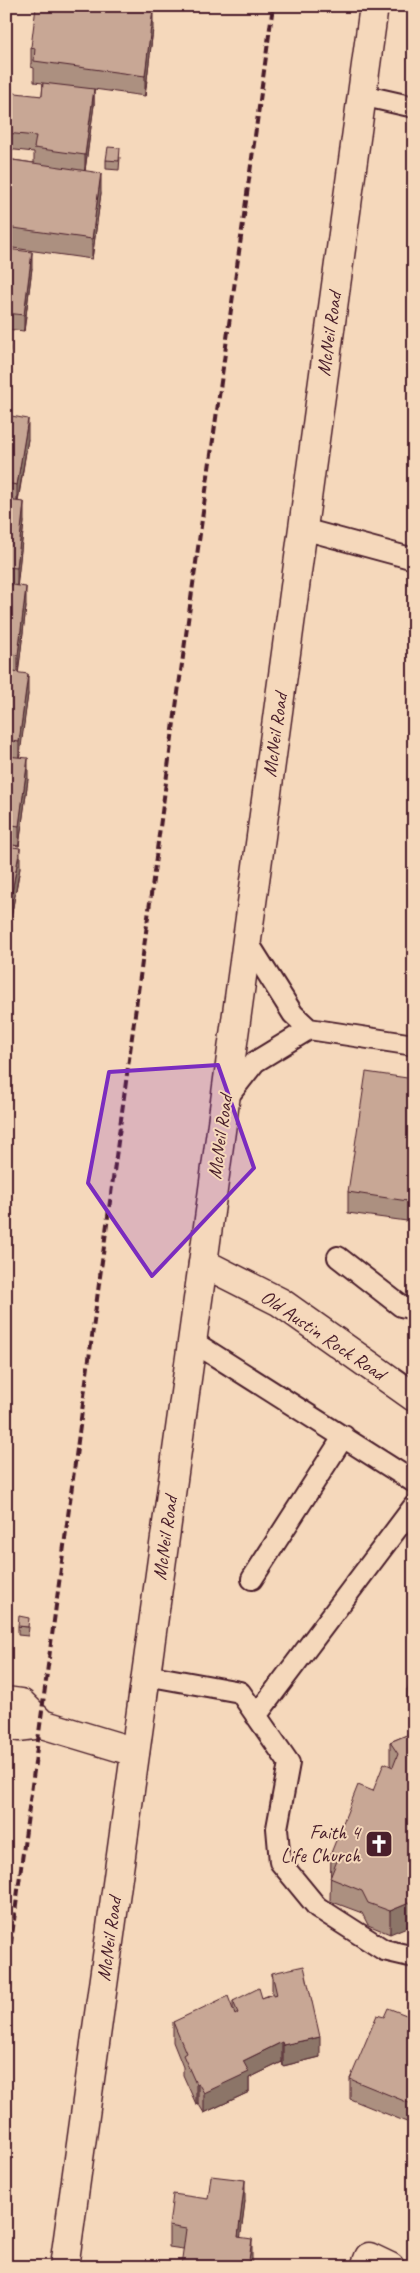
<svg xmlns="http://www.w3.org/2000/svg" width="420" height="2273" font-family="Caveat,sans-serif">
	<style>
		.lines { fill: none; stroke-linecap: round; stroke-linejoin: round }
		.service-casing { stroke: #4a1f2b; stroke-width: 24 }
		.minor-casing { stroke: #4a1f2b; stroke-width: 31 }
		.tertiary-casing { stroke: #4a1f2b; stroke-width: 31 }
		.secondary-casing { stroke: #4a1f2b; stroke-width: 31 }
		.service { stroke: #f5d8bb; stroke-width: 20 }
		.minor { stroke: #f5d8bb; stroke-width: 28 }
		.tertiary { stroke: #f5d8bb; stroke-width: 28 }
		.secondary { stroke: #f5d8bb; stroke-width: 28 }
		.rail { stroke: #4a1f2b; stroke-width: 4; stroke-dasharray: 8 4; stroke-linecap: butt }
		.wall { fill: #ac9080; stroke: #4a1f2b }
		.shaded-wall { fill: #8c7568; stroke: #4a1f2b }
		.building { fill: #c8a795; stroke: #4a1f2b }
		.marked { fill: #7b2cbf; fill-opacity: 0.2; stroke: #7b2cbf; stroke-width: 4; stroke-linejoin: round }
		.labels { text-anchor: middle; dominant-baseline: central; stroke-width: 4; stroke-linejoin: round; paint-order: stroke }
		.street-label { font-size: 20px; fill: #4a1f2b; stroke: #f5d8bb }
		.poi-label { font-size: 20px; fill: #4a1f2b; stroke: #f5d8bb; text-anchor: end }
	</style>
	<rect width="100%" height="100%" fill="#f5d8bb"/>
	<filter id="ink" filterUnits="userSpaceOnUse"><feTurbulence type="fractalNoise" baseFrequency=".02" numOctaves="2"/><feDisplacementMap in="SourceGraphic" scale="10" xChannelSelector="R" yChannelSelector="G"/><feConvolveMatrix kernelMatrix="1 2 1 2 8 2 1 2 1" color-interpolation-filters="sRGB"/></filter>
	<g filter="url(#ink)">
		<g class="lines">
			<defs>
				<path id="service" d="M361 95 414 107
					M303 529 414 559
					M247 941 293 1014 309 1029 414 1045
					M226 1099 255 1062 309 1029
					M338 1257 401 1306 414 1309
					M192 1341 414 1482
					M252 1579 344 1436
					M146 1675 240 1692 289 1763 277 1828 280 1862 317 1907 384 1950 414 1957
					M256 1716 414 1506"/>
				<path id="minor" d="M203 1263 280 1302 414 1397
					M365 2267 369 2257 390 2267"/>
				<path id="tertiary" d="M6 1701 21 1703 42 1724 135 1752
					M6 1724 18 1727 42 1724"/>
				<path id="secondary" d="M64 2267 203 1263 374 6"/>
			</defs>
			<use href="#service" class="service-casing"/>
			<use href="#minor" class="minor-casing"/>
			<use href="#tertiary" class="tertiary-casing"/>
			<use href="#secondary" class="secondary-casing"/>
			<use href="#service" class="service"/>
			<use href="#minor" class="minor"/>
			<use href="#tertiary" class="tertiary"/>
			<use href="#secondary" class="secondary"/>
			<path class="rail" d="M6 1980 177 700 273 6"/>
		</g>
		<path class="wall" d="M153 29 145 96 94 89V105L85 170 101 193 92 259 6 247V159L34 163V152L6 149V96H42L43 83 34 82V68L31 67V47Z
			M120 157 119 170 106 169V160Z
			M6 249 32 268 24 331 6 329Z
			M6 415 28 439 18 502 24 522 17 586 26 607 18 673 28 694 19 757 28 779 19 846 6 844Z
			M6 846 20 868 8 934H6Z
			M414 1079V1222L348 1213V1192Z
			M18 1626 29 1627 28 1636 18 1635Z
			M414 1673V1715L407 1713V1690Z
			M414 1732 390 1934 368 1925 362 1913 330 1901 331 1853 373 1791 391 1766 390 1764V1742Z
			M272 1973 320 2057 283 2066 282 2062 249 2078V2092L204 2113 198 2103 196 2104 183 2075V2067L173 2042V2022L233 2011V2001L262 1998 272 1994Z
			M384 2017 414 2018V2125L350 2099V2079Z
			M208 2199 245 2201 240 2238 252 2259 169 2247V2226Z"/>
		<path class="shaded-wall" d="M153 9V29L145 96V76Z
			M94 89V105L85 170V155Z
			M101 173V193L92 259V239Z
			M32 252V268L24 331V315Z
			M10 334V350L6 377V361Z
			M28 419V439L17 505V485Z
			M24 502V522L17 589V568Z
			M26 587V607L18 675V655Z
			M28 674V694L19 762V742Z
			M28 758V779L19 846V826Z
			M20 848V868L8 934V914Z
			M414 1901V1924L390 1934V1911Z
			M320 2037V2057L283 2066V2045Z
			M282 2042V2062L249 2078V2092L204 2113V2093L243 2061Z
			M198 2083V2103L196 2104V2084Z
			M245 2180V2201L238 2258V2237Z
			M252 2239V2259L251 2267H248Z"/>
		<path class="building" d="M41 6H134L153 9 145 76 34 61 35 48 31 47 36 7 41 8Z
			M43 83 94 89 85 155 34 148 36 136 6 133 7 92 42 96Z
			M108 147 120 148 119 161 106 160Z
			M6 159 101 173 92 239 6 227Z
			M6 249 32 252 24 315 6 313Z
			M6 334H10L6 361Z
			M6 415 28 419 17 485 6 483Z
			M6 500 24 502 17 568 6 567Z
			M6 584 26 587 18 655 6 653Z
			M6 671 28 674 19 742 6 740Z
			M6 756 28 758 19 826 6 824Z
			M6 846 20 848 8 914H6Z
			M366 1072 414 1079V1202L348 1192Z
			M19 1616 29 1618 28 1627 18 1626Z
			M414 1673V1693L407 1690Z
			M414 1732V1901L390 1911 368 1903 362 1891 330 1878 339 1856 331 1853 358 1785 373 1791 384 1763 393 1767 398 1754 390 1742Z
			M304 1966 320 2037 283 2045 282 2042 243 2061 249 2072 204 2093 198 2083 196 2084 183 2055 186 2053 173 2022 228 1996 235 2015 238 2013 233 2001 259 1988 262 1998 273 1994V1996L277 1995 272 1973Z
			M388 2008 414 2018V2105L350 2079 377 2015 384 2017Z
			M211 2176 245 2180 238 2237 252 2239 248 2267H181L186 2229 169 2226 173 2194 208 2199Z"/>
	</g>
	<path class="marked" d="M218 1065 254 1168 152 1276 88 1183 109 1072Z"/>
	<defs>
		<symbol id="church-square" viewBox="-11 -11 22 22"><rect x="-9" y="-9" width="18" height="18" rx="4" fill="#4a1f2b" stroke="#f5d8bb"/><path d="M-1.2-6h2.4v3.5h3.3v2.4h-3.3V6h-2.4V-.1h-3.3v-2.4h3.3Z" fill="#fff"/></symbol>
	</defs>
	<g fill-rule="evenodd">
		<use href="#church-square" x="363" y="1828" width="32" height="32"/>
	</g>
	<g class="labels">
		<g class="street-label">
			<text transform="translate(329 334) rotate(-82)">McNeil Road</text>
			<text transform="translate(275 735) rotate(-82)">McNeil Road</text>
			<text transform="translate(220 1137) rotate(-82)">McNeil Road</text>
			<text transform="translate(323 1335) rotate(34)">Old Austin Rock Road</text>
			<text transform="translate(165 1538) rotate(-82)">McNeil Road</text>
			<text transform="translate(109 1939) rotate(-82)">McNeil Road</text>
		</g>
		<g class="poi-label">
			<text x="360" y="1832">Faith 4<tspan x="360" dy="23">Life Church</tspan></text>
		</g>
	</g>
	<rect width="420" height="2273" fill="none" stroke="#f5d8bb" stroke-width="25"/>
	<rect x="12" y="12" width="395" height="2248" fill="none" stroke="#4a1f2b" stroke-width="2" filter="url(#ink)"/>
</svg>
